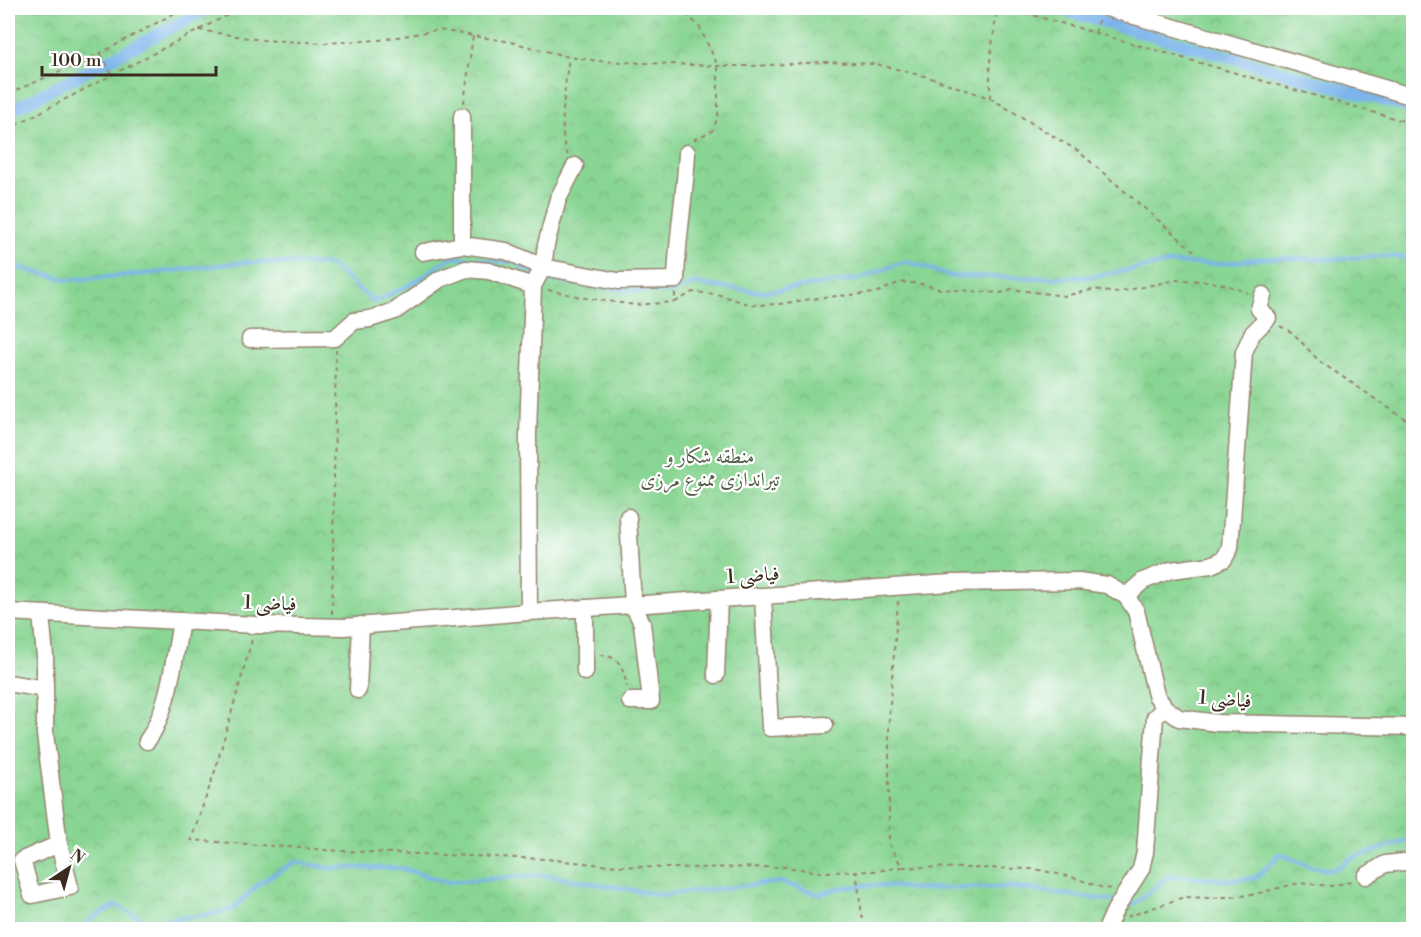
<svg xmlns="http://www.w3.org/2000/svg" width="1421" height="937" font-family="'Libre Bodoni',Amiri,serif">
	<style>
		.park { fill: url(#park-crowns); stroke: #628058; stroke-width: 1.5 }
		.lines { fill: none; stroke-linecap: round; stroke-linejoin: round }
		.stream { stroke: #7bb4eb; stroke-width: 4 }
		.canal { stroke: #7bb4eb; stroke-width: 12 }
		.minor-casing { stroke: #96846f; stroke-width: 19 }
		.path { stroke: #96846f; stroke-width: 2; stroke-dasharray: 4.5 4.5; stroke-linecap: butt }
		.minor { stroke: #fff; stroke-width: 16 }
		.labels { text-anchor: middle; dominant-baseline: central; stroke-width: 4.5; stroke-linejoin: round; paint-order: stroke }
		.park-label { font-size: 20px; fill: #525d41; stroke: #fff }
		.street-label { font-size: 20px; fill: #3b2a1e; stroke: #fff }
	</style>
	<defs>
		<pattern id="park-crowns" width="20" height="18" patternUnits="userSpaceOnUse" patternTransform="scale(1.5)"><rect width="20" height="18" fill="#89d593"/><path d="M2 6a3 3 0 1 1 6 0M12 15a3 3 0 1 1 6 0" fill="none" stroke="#77b77e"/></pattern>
	</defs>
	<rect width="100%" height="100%" fill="#fff"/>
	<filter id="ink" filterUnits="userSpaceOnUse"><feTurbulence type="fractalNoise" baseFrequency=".0167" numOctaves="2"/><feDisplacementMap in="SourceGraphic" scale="12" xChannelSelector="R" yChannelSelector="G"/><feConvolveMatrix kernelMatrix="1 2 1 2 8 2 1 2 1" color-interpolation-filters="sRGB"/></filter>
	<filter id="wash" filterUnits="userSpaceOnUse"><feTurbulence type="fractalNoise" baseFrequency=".008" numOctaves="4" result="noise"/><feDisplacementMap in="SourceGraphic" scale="24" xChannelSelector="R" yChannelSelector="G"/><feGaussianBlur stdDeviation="1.35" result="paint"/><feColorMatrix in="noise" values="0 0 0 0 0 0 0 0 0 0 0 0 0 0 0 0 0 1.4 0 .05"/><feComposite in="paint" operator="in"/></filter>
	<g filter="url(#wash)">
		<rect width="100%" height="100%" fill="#f0dfc0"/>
		<path class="park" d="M8 8H1413V929H8Z"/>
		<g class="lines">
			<path class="stream" d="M8 265 69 280 154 273 246 262 331 265 374 302 415 282 451 257 510 262
				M520 266 535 273
				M544 277 554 281 635 291 670 292 694 284 762 292 856 280 906 261 950 276 1042 278 1088 277 1171 263 1218 264 1264 258 1331 259 1384 256 1414 258
				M1124 902 1134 904 1169 876 1230 880 1256 878 1280 854 1312 867 1333 870 1354 857 1414 839
				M8 916 18 930
				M83 930 91 919 116 905 146 922 206 915 233 909 261 882 295 862 329 868H401L446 882 546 875 661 895 780 882 819 894 839 888 872 885 919 889 1010 887 1114 901"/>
			<path class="canal" d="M1055 8 1414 109
				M8 112 209 8"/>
		</g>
	</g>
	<g filter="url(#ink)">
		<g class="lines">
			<defs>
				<path id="minor" d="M1107 8 1414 97
					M462 116V245L506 251 543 267 618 281 676 280C677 238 685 196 687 153
					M423 252 462 245
					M250 339 335 338 354 321 370 319 395 311 440 279 466 269 489 271 533 286
					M628 517 633 605 642 623 651 701H630
					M763 596 770 728 825 725
					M1126 596 1143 581 1171 570 1211 565 1224 559 1230 548 1244 352 1252 334 1268 318 1259 309 1263 295
					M8 612 256 625 344 627 529 612 951 583 1078 581 1107 585 1126 596 1136 611 1156 695 1165 708 1179 718 1218 723 1414 727
					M529 612 528 434 533 286 543 267 546 245 558 199 575 166
					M41 614 45 656V734L59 844 22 860 32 895 70 887 59 844
					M585 672V608
					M716 675 719 599
					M8 683 45 689
					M358 690 361 625
					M147 741C168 713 175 656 181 621
					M1366 876 1385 864 1414 861
					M1106 930 1115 910 1141 869 1145 852 1155 717 1165 708"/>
			</defs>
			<use href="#minor" class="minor-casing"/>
			<path class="path" d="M679 8 699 26 718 66V117L712 131 693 140
				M1008 8 1414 124
				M199 30 261 40 325 43 379 40 438 30 511 42 569 57 599 61 718 66H753L826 62 876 64 928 77 990 98V62L997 8
				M1095 33 1099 19
				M101 54 112 75
				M8 94 101 53 184 8
				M990 98 1078 151 1194 251
				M464 103 473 35
				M8 129 241 8
				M568 155C557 138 566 78 569 57
				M548 290 586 298 635 305 675 302
				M675 293V302L693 292 717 294 751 305 779 304 825 297 876 293 900 282 922 284 940 289 1001 293 1011 289 1065 296 1095 289 1114 293 1176 280 1206 281 1227 285 1248 293
				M1280 326 1293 333 1319 361 1414 425
				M898 601 889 717V844L902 867 1034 869 1072 877 1103 888 1113 889
				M332 614 336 350
				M252 640 214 774 191 840 342 851 545 859 603 865 665 868 785 867 820 872 877 871 902 867
				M600 655C621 656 623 669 627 687
				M856 870 864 930
				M1127 917 1184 897 1211 898 1251 895 1299 883 1332 886 1355 880"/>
			<use href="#minor" class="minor"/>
		</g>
	</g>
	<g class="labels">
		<g class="park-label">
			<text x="710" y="457">منطقه شکار و<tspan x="710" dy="23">تیراندازی ممنوع مرزی</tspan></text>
		</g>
		<g class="street-label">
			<text transform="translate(753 576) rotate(-4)">فیاضی 1</text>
			<text transform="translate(270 604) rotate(2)">فیاضی 1</text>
			<text transform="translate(1225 700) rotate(4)">فیاضی 1</text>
		</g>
	</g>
	<rect width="1421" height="937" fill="none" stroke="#fff" stroke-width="30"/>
	<g transform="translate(69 868) rotate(36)" stroke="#ffffff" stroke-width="4.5" paint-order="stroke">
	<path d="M0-4.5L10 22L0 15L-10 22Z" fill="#3b2a1e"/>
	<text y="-9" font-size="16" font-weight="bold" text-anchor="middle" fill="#3b2a1e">N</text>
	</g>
	<path d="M42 66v9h174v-9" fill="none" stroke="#3b2a1e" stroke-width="3"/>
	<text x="51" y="66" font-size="18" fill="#3b2a1e" stroke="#ffffff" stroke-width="4.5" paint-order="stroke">100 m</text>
</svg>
